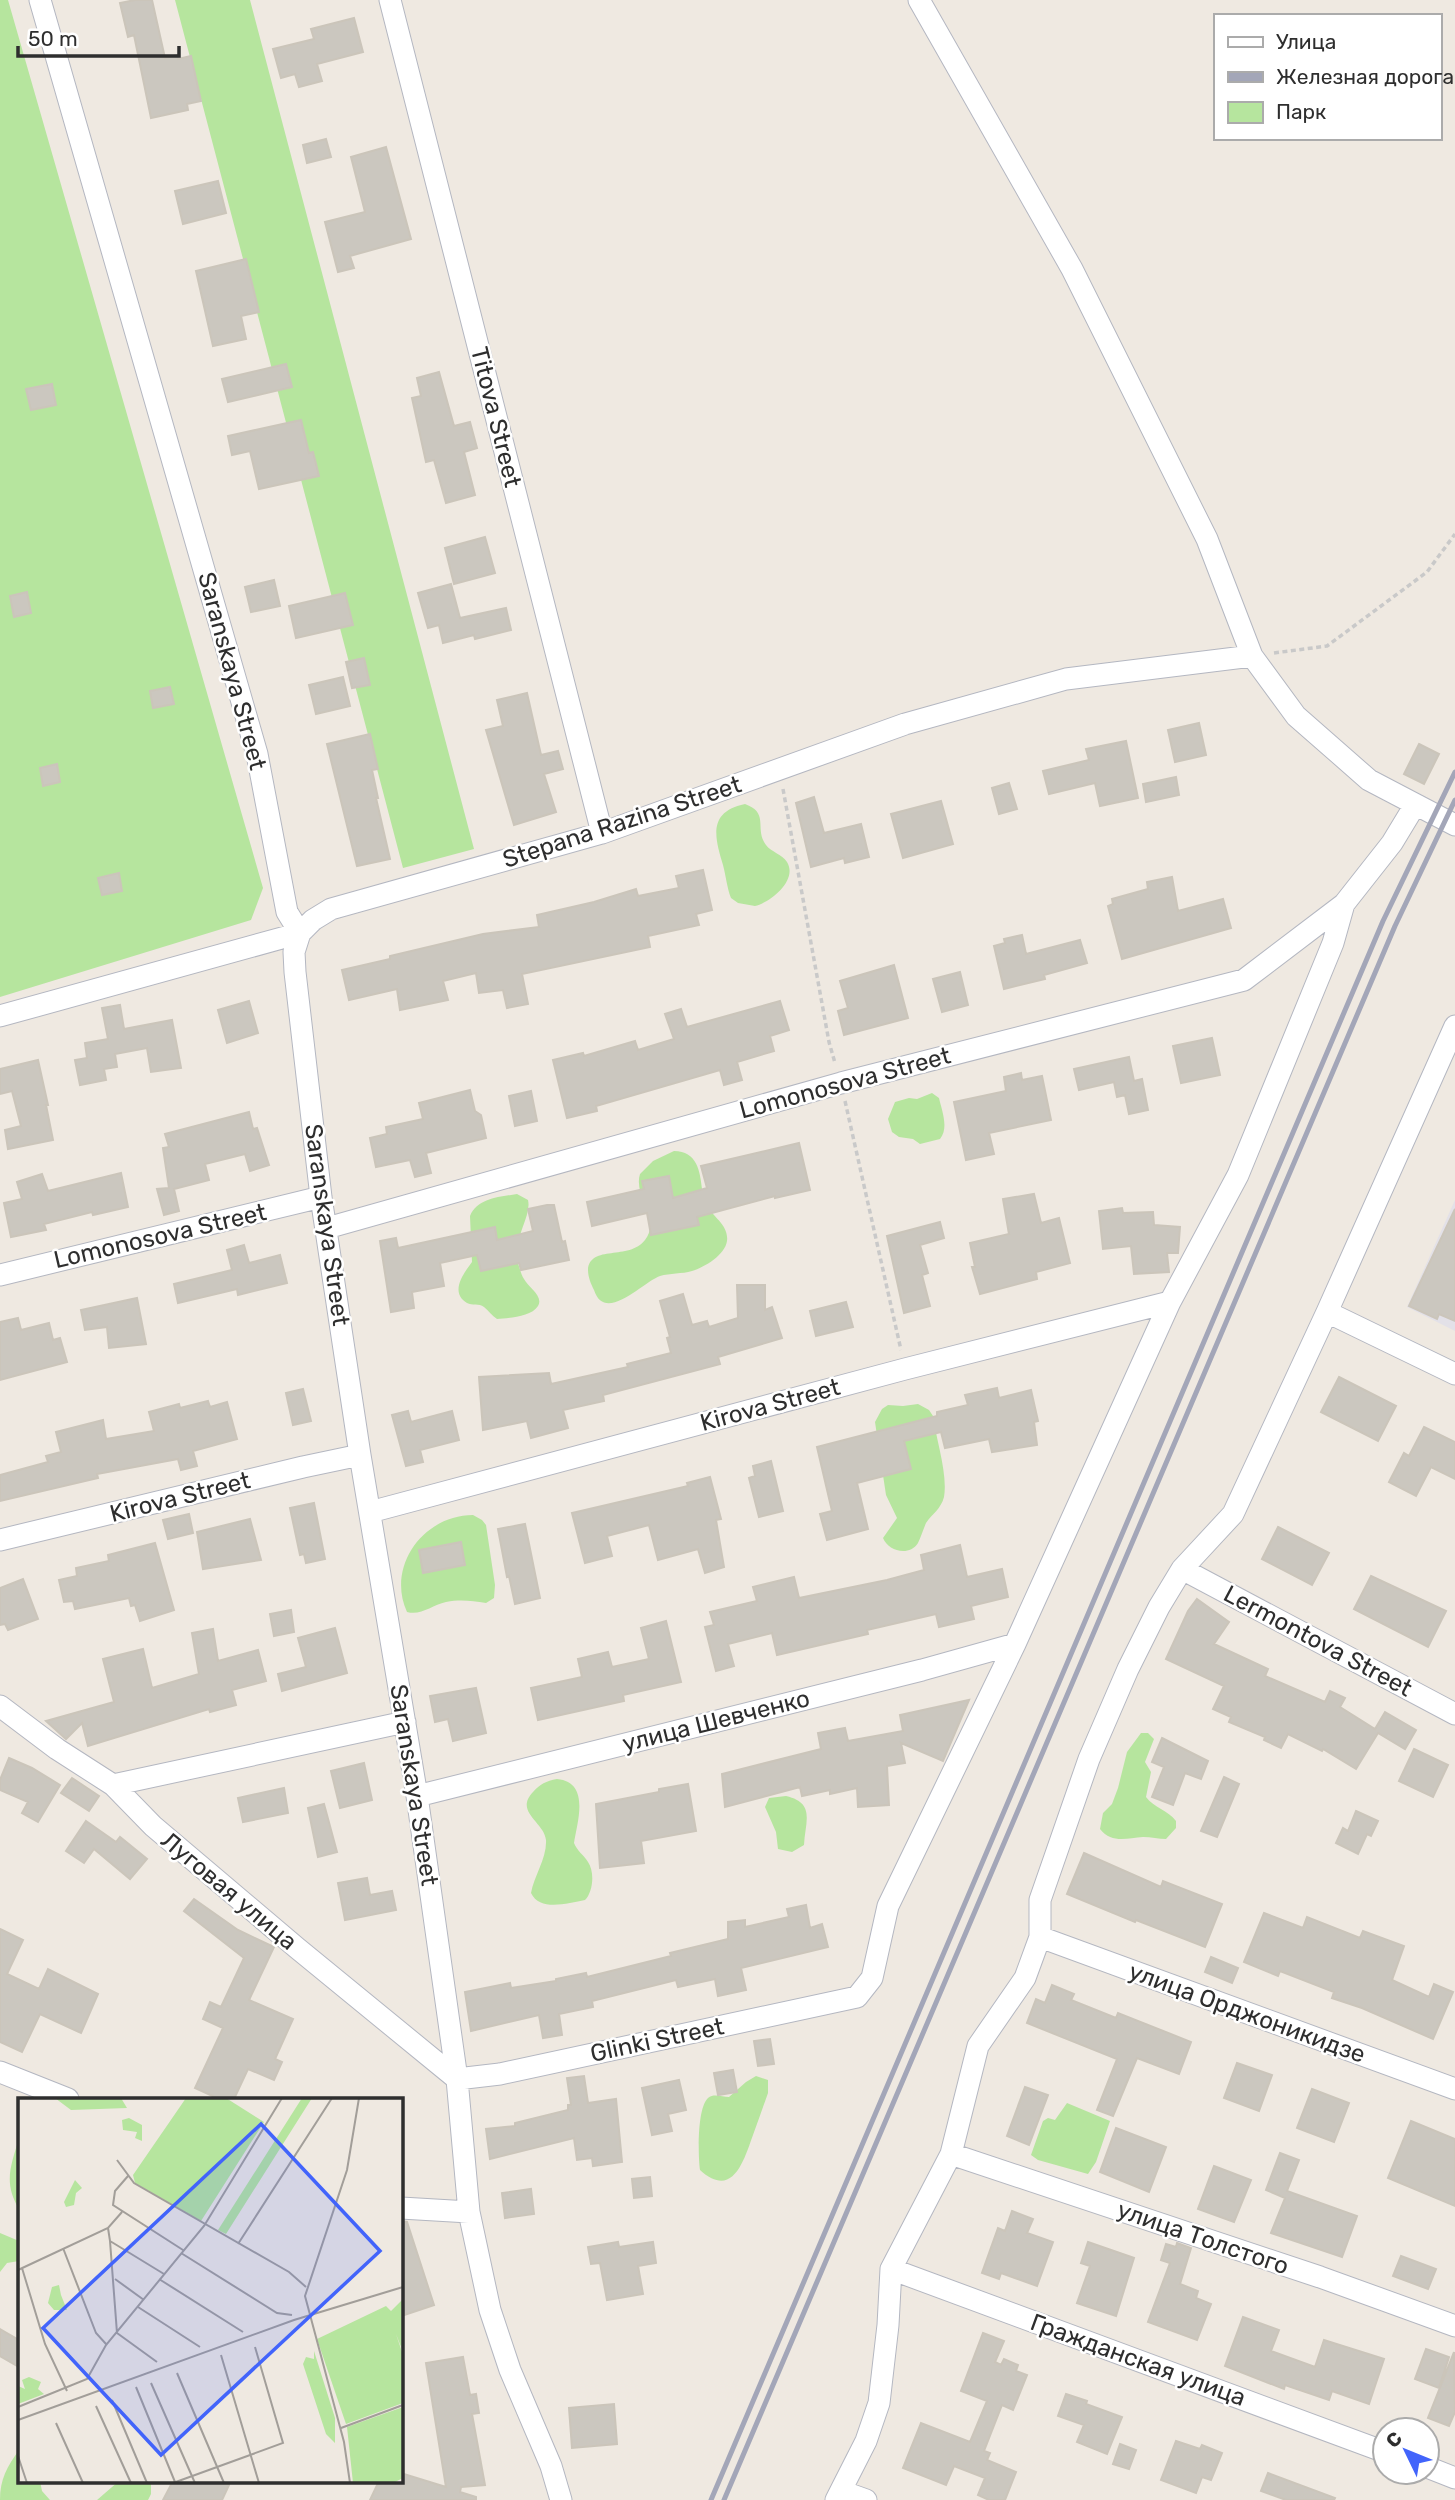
<svg xmlns="http://www.w3.org/2000/svg" width="1455" height="2500" font-family="Rubik,sans-serif">
	<style>
		.industrial { fill: #e3e1e8 }
		.green { fill: #b6e59e }
		.building { fill: #cbc7bf; stroke: #cbc5ba; stroke-width: 2 }
		.lines { fill: none; stroke-linecap: round; stroke-linejoin: round }
		.minor-casing { stroke: #b4b7c1; stroke-width: 23 }
		.path { stroke: #c9c9c9; stroke-width: 3.5; stroke-dasharray: 5 3.5; stroke-linecap: butt }
		.minor { stroke: #fff; stroke-width: 21 }
		.rail { stroke: #a3a6b8; stroke-width: 5 }
		.labels { text-anchor: middle; dominant-baseline: central; stroke-width: 5; stroke-linejoin: round; paint-order: stroke }
		.street-label { font-size: 24px; fill: #2e2e2e; stroke: #fff }
		.inset-road { fill: none; stroke: #a29e99; stroke-width: 2 }
		.view { fill: #4264fb; fill-opacity: 0.15; stroke: #4264fb; stroke-width: 3.5 }
		.inset-edge { fill: none; stroke: #2e2e2e; stroke-width: 3.5 }
	</style>
	<rect width="100%" height="100%" fill="#efe9e1"/>
	<path class="industrial" d="M1455 1200V1331L1407 1307Z"/>
	<path class="green" d="M0 0H8L263 888 251 920 0 997Z
		M175 0H250L474 849 403 868Z
		M745 804C770 813 754 829 766 845 771 852 782 854 787 862 798 880 771 902 755 906L738 903 731 898C727 888 726 876 723 865 715 838 707 812 745 804Z
		M932 1093 939 1098C942 1111 949 1128 940 1139L920 1144 913 1139 899 1137 892 1132 888 1119 895 1102 909 1098 917 1099Z
		M674 1151C697 1151 700 1171 702 1189 703 1194 704 1200 706 1205 713 1217 729 1225 727 1241 725 1255 705 1267 692 1271 682 1274 670 1273 660 1276 643 1282 605 1324 594 1290 591 1284 588 1277 588 1270 590 1244 629 1261 645 1240 661 1220 633 1196 640 1174L653 1161Z
		M517 1194 528 1200C532 1217 512 1238 518 1264 520 1268 521 1275 524 1279 528 1287 544 1296 538 1306 531 1317 509 1318 497 1319 492 1316 488 1310 484 1307 479 1303 472 1306 467 1303 449 1292 464 1273 472 1262L470 1216C478 1198 499 1197 517 1194Z
		M918 1404 929 1410 933 1416C936 1439 948 1474 944 1497 941 1509 932 1514 926 1523 923 1530 921 1537 918 1543 909 1557 888 1551 883 1538L897 1518 886 1495 875 1422 882 1409 888 1405 903 1406Z
		M473 1515 482 1520 486 1525 495 1585 494 1598 486 1603C472 1601 461 1599 446 1602 432 1605 421 1616 407 1612 386 1566 424 1515 473 1515Z
		M1141 1733H1148L1154 1739 1145 1762 1151 1772 1146 1797C1154 1808 1168 1810 1176 1821V1828L1166 1839C1159 1839 1151 1837 1143 1837 1127 1838 1112 1844 1100 1829L1103 1813 1112 1804 1118 1788 1127 1752Z
		M557 1779C591 1782 577 1823 574 1843 577 1851 584 1855 588 1862 595 1872 593 1892 585 1900 568 1903 540 1912 531 1893 534 1876 547 1858 546 1840 544 1822 514 1812 533 1792 540 1784 546 1781 557 1779Z
		M786 1796C816 1803 805 1822 804 1845L792 1852 778 1849 776 1832 765 1807 769 1798Z
		M756 2076 768 2080V2093C763 2107 758 2121 753 2135 744 2160 733 2200 700 2170 698 2156 697 2108 708 2098 714 2093 722 2097 729 2097L746 2082Z
		M1067 2103 1110 2121 1096 2162 1088 2174 1038 2160 1031 2155 1043 2121 1048 2118 1055 2120Z
		M19 2138V2209C3 2182 11 2166 19 2138Z
		M0 2233 19 2241V2261L7 2263 0 2272Z
		M19 2450V2481H40L42 2491 50 2500H0C0 2479 7 2467 19 2450Z
		M119 2481H151V2494L148 2500H97Z"/>
	<path class="building" d="M135 0H152L165 58 177 55 178 59 191 56 201 101 187 104 188 110 151 118 134 35 128 37 120 3Z
		M354 18 363 52 317 64 322 81 299 87 295 74 281 78 273 49 314 39 311 29Z
		M326 139 331 157 307 163 303 145Z
		M386 147 411 239 350 256 354 268 338 272 325 222 365 212 351 157Z
		M218 181 226 213 183 224 175 191Z
		M246 259 259 312 241 316 246 339 213 346 196 271Z
		M286 364 292 387 228 402 222 379Z
		M439 372 454 426 470 422 477 448 464 452 475 495 446 503 434 460 426 462 412 398 421 396 417 378Z
		M52 384 56 405 31 410 26 389Z
		M301 420 309 453 313 452 319 476 259 489 250 451 232 455 228 436Z
		M485 537 495 573 454 584 445 548Z
		M274 580 280 606 251 612 245 587Z
		M451 584 460 618 506 608 511 630 475 639 474 635 443 643 439 625 428 628 418 593Z
		M27 592 31 613 14 617 10 596Z
		M345 593 353 625 296 638 289 606Z
		M364 658 370 685 352 688 346 662Z
		M343 677 350 706 316 714 309 685Z
		M170 687 174 704 153 708 150 691Z
		M527 693 541 755 558 751 563 769 544 774 556 812 514 825 486 730 503 726 497 700Z
		M1199 723 1206 755 1175 762 1168 730Z
		M370 734 378 769 372 770 378 798H376L390 859 357 866 327 744Z
		M1126 741 1138 798 1100 806 1095 783 1049 794 1043 771 1089 760 1086 749Z
		M1419 744 1439 754 1424 784 1404 774Z
		M57 764 60 782 43 786 40 768Z
		M1176 777 1179 795 1146 802 1143 784Z
		M1009 783 1017 809 999 814 992 788Z
		M814 797 824 833 861 824 869 857 845 863 844 858 811 867 796 803Z
		M941 801 953 844 903 858 891 814Z
		M703 870 712 910 696 914 699 925 648 936 650 947 522 974 528 1004 507 1008 503 990 479 993 476 973 443 981 448 1000 400 1010 397 989 349 1000 342 970 390 959V956L483 934 539 927 537 915 594 902 636 889 638 896 679 888 676 876Z
		M119 873 122 891 102 895 98 878Z
		M1172 877 1178 911 1223 899 1231 928 1122 959 1108 906 1113 904 1112 899 1148 889 1147 882Z
		M1022 935 1026 954 1080 940 1087 963 1044 975 1045 979 1004 989 994 946 1005 943 1004 939Z
		M894 965 908 1018 844 1035 838 1011 848 1008 840 981Z
		M960 972 968 1005 942 1012 933 979Z
		M249 1001 258 1033 227 1043 218 1010Z
		M780 1001 789 1030 770 1036 774 1051 737 1062 742 1080 724 1085 720 1070 596 1106 597 1111 567 1118 553 1060 583 1053 584 1056 635 1041 638 1050 674 1039 665 1014 681 1009 687 1027Z
		M120 1005 124 1029 172 1020 181 1068 151 1072 147 1048 115 1054 117 1067 104 1069 106 1080 80 1085 75 1060 87 1058 85 1043 108 1039 102 1008Z
		M1212 1038 1220 1075 1181 1083 1173 1046Z
		M1129 1057 1134 1081 1142 1079 1148 1110 1129 1114 1125 1095 1117 1097 1114 1082 1079 1090 1074 1069Z
		M38 1060 48 1105H46L53 1140 8 1149 5 1130 21 1126 12 1091 0 1094V1069Z
		M1021 1073 1022 1080 1042 1076 1051 1120 989 1133 994 1154 966 1160 954 1102 1006 1091 1004 1077Z
		M470 1090 475 1111 481 1115 486 1138 426 1153 431 1173 415 1177 410 1160 376 1167 370 1138 387 1134 386 1127 423 1119 419 1103Z
		M531 1091 537 1121 515 1126 509 1096Z
		M249 1112 253 1129 257 1128 269 1165 250 1171 245 1154 205 1164 209 1180 174 1189 179 1211 164 1215 157 1189 169 1188 163 1148 169 1147 165 1134Z
		M799 1143 810 1190 775 1198V1196L697 1217 699 1225 651 1235 647 1213 592 1226 587 1202 644 1189 642 1181 669 1176 673 1198 707 1188 701 1166Z
		M121 1173 128 1207 93 1215 92 1212 44 1224 46 1230 11 1237 4 1203 22 1199 17 1182 42 1174 48 1191Z
		M1034 1194 1041 1223 1059 1218 1070 1263 1036 1272 1037 1279 980 1294 972 1267H975L970 1243 1009 1234 1003 1199Z
		M547 1205H554L562 1242 565 1241 569 1260 521 1270 519 1263 481 1271 477 1255 440 1263 444 1286 412 1292 414 1308 391 1312 380 1241 396 1238 398 1248 495 1227 497 1240 533 1231 528 1209Z
		M1122 1208 1123 1213 1153 1212 1154 1225 1180 1227 1178 1253H1167L1169 1272 1134 1274 1131 1246 1103 1249 1099 1211Z
		M1455 1209V1321L1439 1314 1437 1319 1409 1306Z
		M940 1222 944 1238 920 1245 928 1273 922 1275 930 1306 904 1313 887 1236Z
		M244 1245 249 1263 280 1255 287 1283 238 1295 237 1289 178 1303 174 1284 232 1270 227 1250Z
		M737 1285H765V1310L772 1307 782 1338 718 1357 720 1364 603 1395 604 1401 563 1410 568 1428 531 1438 527 1421 483 1430 479 1377 549 1373 551 1384 628 1367 627 1364 671 1353 667 1338 670 1337 660 1301 683 1294 692 1325 707 1321 709 1327 738 1318Z
		M137 1298 146 1344 109 1348 107 1327 85 1330 81 1310Z
		M846 1302 853 1327 816 1336 810 1311Z
		M18 1318 21 1330 49 1323 53 1340 60 1338 67 1362 0 1380V1322Z
		M1339 1377 1396 1406 1378 1441 1321 1412Z
		M997 1388 999 1398 1031 1390 1038 1421 1034 1422 1037 1445 992 1452 989 1439 945 1448 941 1432 904 1441 911 1469 857 1483 868 1529 827 1540 820 1514 832 1511 817 1447 937 1416V1412L968 1405 965 1395Z
		M303 1389 311 1421 293 1425 286 1393Z
		M208 1401 210 1407 227 1402 237 1439 193 1451 197 1466 181 1470 178 1459 97 1474 98 1478 0 1501V1475L48 1462 46 1456 61 1452 56 1432 103 1420 106 1439 154 1431 149 1412 179 1404 180 1408Z
		M408 1411 411 1422 452 1411 459 1440 420 1450 423 1462 406 1466 392 1415Z
		M1424 1427 1455 1442V1479L1431 1467 1416 1496 1389 1482 1404 1453 1409 1456Z
		M771 1461 783 1511 759 1517 749 1478 755 1476 753 1466Z
		M710 1477 721 1519 716 1520 724 1567 705 1573 698 1549 658 1560 649 1525 607 1536 612 1556 585 1563 572 1513 688 1486 687 1483Z
		M314 1503 325 1559 306 1563 304 1554 300 1555 290 1508Z
		M189 1514 193 1533 168 1539 163 1520Z
		M250 1519 261 1560 203 1569 197 1532Z
		M525 1524 540 1598 515 1604 509 1576 507 1577 498 1529Z
		M1278 1527 1329 1553 1312 1585 1262 1559Z
		M461 1542 465 1565 423 1573 419 1550Z
		M155 1543 174 1610 140 1621 135 1605 131 1606 129 1598 75 1609 73 1601 64 1602 59 1580 77 1576 76 1568 109 1561 108 1555Z
		M960 1545 967 1577 1002 1569 1008 1597 971 1606 974 1619 939 1627 936 1614 867 1630 868 1634 777 1655 772 1633 728 1644 734 1666 716 1671 705 1627 714 1625 710 1612 757 1601 753 1587 794 1577 799 1598 887 1580 924 1570 921 1555Z
		M1371 1576 1446 1611 1428 1647 1354 1609Z
		M23 1579 38 1619 8 1630 5 1624 0 1625V1588Z
		M1197 1599 1229 1622 1214 1644 1268 1669 1265 1676 1325 1702 1330 1691 1345 1698 1340 1707 1375 1729 1385 1712 1416 1730 1405 1749 1378 1733 1356 1769 1323 1749 1322 1751 1288 1734 1281 1748 1264 1740 1265 1737 1229 1722 1231 1717 1213 1709 1224 1686 1166 1659 1188 1611Z
		M291 1610 294 1632 274 1636 270 1614Z
		M666 1621 681 1682 623 1695 624 1701 538 1720 531 1688 582 1677 578 1659 608 1652 612 1667 649 1659 641 1628Z
		M335 1628 347 1673 282 1691 278 1674 306 1667 298 1638Z
		M213 1629 218 1661 258 1650 266 1681 232 1690 236 1705 210 1712 209 1709 88 1746 82 1723 66 1739 46 1721 114 1702 103 1659 143 1649 152 1688 199 1674 192 1633Z
		M476 1688 486 1733 453 1741 448 1719 435 1722 430 1696Z
		M969 1700 943 1761 901 1743 905 1763 887 1766 889 1805 858 1807 857 1788 830 1794V1790L802 1796 800 1787 725 1807 722 1774 821 1749 818 1733 845 1728 848 1741 903 1731 900 1715Z
		M1162 1738 1208 1761 1201 1779 1185 1773 1173 1805 1152 1797 1164 1767 1152 1762Z
		M1414 1749 1448 1765 1433 1797 1399 1781Z
		M9 1758 32 1768 60 1785 38 1822 22 1813 28 1802 0 1790V1780Z
		M364 1763 372 1800 340 1808 331 1771Z
		M1224 1777 1239 1784 1217 1837 1201 1831Z
		M72 1778 99 1796 89 1811 61 1793Z
		M688 1784 696 1831 641 1841 644 1863 600 1868 596 1804 659 1792V1789Z
		M284 1788 288 1813 243 1822 238 1798Z
		M324 1804 337 1852 318 1857 308 1808Z
		M1356 1811 1378 1821 1371 1836 1367 1834 1358 1854 1336 1843 1343 1828 1348 1831Z
		M86 1821 116 1842 120 1837 147 1859 130 1879 94 1849 84 1863 66 1851Z
		M1084 1853 1161 1887 1163 1881 1222 1904 1205 1947 1136 1920 1135 1922 1067 1894Z
		M367 1878 370 1895 392 1891 396 1910 345 1920 338 1883Z
		M194 1899 238 1930 274 1947 249 2000 293 2019 275 2059 282 2062 274 2080 248 2069 234 2099H219L195 2088 223 2028 203 2019 210 2002 221 2007 244 1958 184 1911Z
		M806 1905 810 1928 822 1924 828 1947 741 1968 746 1990 718 1996 715 1979 678 1987 676 1980 592 2001 593 2007 559 2014 562 2035 543 2038 539 2015 471 2031 465 1992 510 1983 511 1988 556 1981V1979L586 1973 587 1977 671 1956 670 1953 728 1939V1922L745 1920V1927L789 1917 787 1909Z
		M1264 1913 1303 1928 1307 1917 1360 1938 1363 1931 1404 1946 1392 1980 1429 1997 1434 1984 1453 1992 1433 2039 1362 2008 1332 1998 1334 1992 1280 1971 1278 1976 1244 1962Z
		M0 1929 23 1940 7 1974 39 1989 48 1969 98 1994 81 2033 40 2014 22 2052 0 2042Z
		M1211 1957 1238 1968 1232 1983 1205 1972Z
		M1052 1985 1074 1994 1071 2000 1116 2018 1118 2013 1191 2042 1179 2074 1137 2058 1113 2116 1097 2110 1117 2059 1027 2023 1036 1999 1045 2003Z
		M770 2039 774 2064 758 2066 754 2041Z
		M1237 2063 1272 2075 1259 2111 1224 2098Z
		M733 2070 737 2092 718 2095 714 2073Z
		M584 2076 588 2103 616 2099 622 2162 593 2166 592 2158 577 2160 574 2138 490 2159 486 2129 515 2126V2123L568 2110V2105H571L567 2078Z
		M679 2080 686 2110 668 2114 672 2131 652 2135 642 2088Z
		M1025 2087 1048 2095 1029 2145 1007 2136Z
		M1312 2089 1349 2103 1334 2142 1297 2128Z
		M1411 2121 1455 2139V2206L1388 2178Z
		M1116 2128 1166 2147 1149 2192 1100 2172Z
		M1280 2153 1299 2160 1287 2191 1357 2216 1342 2257 1271 2233 1285 2198 1266 2190Z
		M1214 2166 1251 2180 1234 2222 1198 2209Z
		M650 2177 652 2196 634 2198 632 2179Z
		M531 2189 534 2214 505 2218 502 2193Z
		M1012 2211 1033 2219 1027 2233 1053 2242 1037 2286 1001 2273 999 2279 982 2273 998 2228 1005 2231Z
		M401 2221 407 2222 434 2305 401 2316Z
		M618 2242 619 2247 653 2242 656 2263 638 2266 643 2294 607 2300 600 2263 591 2264 588 2247Z
		M1088 2242 1134 2258 1116 2316 1077 2303 1090 2266 1081 2263Z
		M1177 2243 1191 2248 1180 2284 1198 2291 1196 2298 1211 2304 1197 2340 1148 2322 1170 2263 1161 2260 1166 2244 1176 2247Z
		M1401 2256 1436 2269 1428 2289 1393 2276Z
		M1243 2317 1279 2330 1271 2351 1315 2367 1324 2340 1384 2359 1369 2404 1332 2391 1329 2400 1285 2385 1284 2389 1225 2366Z
		M0 2329 19 2340V2367L0 2356Z
		M983 2333 1004 2341 995 2362 1001 2365 1004 2359 1018 2365 1016 2371 1027 2375 1013 2410 1002 2405 984 2451 990 2453 987 2460 1016 2472 1005 2500H989L978 2495 985 2478 954 2466 946 2485 903 2468 921 2423 970 2442 987 2401 961 2391Z
		M1426 2349 1449 2357 1439 2388 1415 2379Z
		M1454 2352 1455 2412 1449 2426 1428 2418Z
		M463 2357 470 2395 476 2394 479 2413 472 2414 485 2485 461 2487 460 2492 476 2497V2500H370L379 2481H401V2473L446 2487 426 2363Z
		M1066 2394 1087 2401 1086 2404 1122 2417 1107 2454 1077 2442 1084 2425 1058 2416Z
		M614 2404 617 2444 572 2448 569 2408Z
		M1176 2441 1200 2449 1202 2445 1222 2453 1211 2480 1202 2477 1196 2493 1161 2480Z
		M1120 2444 1136 2450 1129 2469 1113 2464Z
		M1268 2473 1335 2498 1334 2500H1286L1261 2491Z
		M173 2481H219L229 2485 222 2500H163Z"/>
	<g class="lines">
		<defs>
			<path id="minor" d="M40 0 257 754 287 912 300 933 294 952 295 972 321 1197 360 1455 417 1796 457 2079 469 2212 490 2310 510 2370 551 2466 561 2500
				M390 0 602 833
				M919 0 1072 269 1207 539 1252 656 1296 716 1369 780 1455 825
				M0 1016 300 933 313 920 331 909 602 833 905 724 1066 679 1252 656
				M327 1228 841 1083 1244 980 1344 904
				M0 1275 321 1197
				M1327 1312 1455 1374
				M370 1512 905 1369 1170 1302
				M0 1540 303 1467 360 1455
				M1182 1569 1455 1714
				M0 1706 57 1749 113 1785 153 1826 297 1948 457 2079 500 2074 857 1997 872 1978 888 1906 1015 1644 1170 1302 1238 1175 1333 943 1344 904 1392 843 1415 805
				M113 1785 405 1722
				M417 1796 922 1670 1015 1644
				M1040 1937 1455 2089
				M0 2072 68 2099
				M951 2154 1320 2277 1455 2326
				M401 2208 469 2212
				M891 2269 1385 2452
				M1427 2467 1455 2478
				M841 2491 866 2500
				M836 2500 866 2441 879 2403 888 2325 891 2269 951 2154 978 2046 1025 1978 1040 1937V1900L1089 1759 1128 1669 1159 1607 1182 1569 1233 1514 1327 1312 1455 1026"/>
		</defs>
		<use href="#minor" class="minor-casing"/>
		<path class="path" d="M1274 653 1327 646 1427 572 1455 534
			M783 789 829 1042 835 1063
			M845 1101 901 1350"/>
		<use href="#minor" class="minor"/>
		<path class="rail" d="M711 2500 1383 921 1455 772
			M724 2500 1395 926 1455 800"/>
	</g>
	<g class="labels">
		<g class="street-label">
			<text transform="translate(496 417) rotate(76)">Titova Street</text>
			<text transform="translate(232 671) rotate(75)">Saranskaya Street</text>
			<text transform="translate(622 822) rotate(-18)">Stepana Razina Street</text>
			<text transform="translate(845 1083) rotate(-15)">Lomonosova Street</text>
			<text transform="translate(327 1225) rotate(82)">Saranskaya Street</text>
			<text transform="translate(160 1236) rotate(-13)">Lomonosova Street</text>
			<text transform="translate(770 1405) rotate(-15)">Kirova Street</text>
			<text transform="translate(180 1497) rotate(-14)">Kirova Street</text>
			<text transform="translate(1318 1641) rotate(28)">Lermontova Street</text>
			<text transform="translate(716 1721) rotate(-14)">улица Шевченко</text>
			<text transform="translate(414 1785) rotate(81)">Saranskaya Street</text>
			<text transform="translate(229 1891) rotate(40)">Луговая улица</text>
			<text transform="translate(1247 2013) rotate(20)">улица Орджоникидзе</text>
			<text transform="translate(657 2040) rotate(-12)">Glinki Street</text>
			<text transform="translate(1203 2238) rotate(19)">улица Толстого</text>
			<text transform="translate(1138 2360) rotate(20)">Гражданская улица</text>
		</g>
	</g>
	<g transform="translate(18 2098)">
		<rect width="385" height="385" fill="#efe9e1"/>
		<path d="M37 0H103L109 10 53 12ZM168 0H208L246 24 183 123 117 85 115 77ZM284 0H294L208 136 200 132ZM111 20 124 27V43L117 40 119 34 105 32 104 22ZM57 82 64 90 58 95 56 107 48 109 46 104ZM41 187 43 197 49 212H36L30 205 34 189ZM385 201V254L378 236 385 257V305L328 326 299 241 368 208 373 213ZM296 253 317 320V345L308 336 285 266 288 259 296 261ZM11 279 23 284 20 291 26 296 0 306V288L7 291 4 282ZM385 309V380L375 385H335L329 329Z" fill="#b6e59e"/>
		<path class="inset-road" d="M99 62 116 85 271 174 288 189M110 78 97 93 95 107 165 152M90 130 92 143 146 176M92 143 99 235 139 264M220 146 314 0M45 150 78 235 88 246M163 155 259 215 274 217M4 170 27 246 49 293M0 172 90 130 104 114M97 181 126 202M141 181 225 234M120 209 182 249M203 257 241 385M159 275 206 385M133 285 177 385M118 289 157 384M94 302 129 385M78 308 113 385M0 309 69 281 88 247 186 128 264 0M0 322 276 222 385 189M38 325 65 385M323 330 385 307M0 358 9 385M155 385 265 345 237 249M332 385 326 344 287 198 329 72 341 0"/>
		<path class="view" d="M243 26 362 153 143 357 25 230Z"/>
		<rect width="385" height="385" class="inset-edge"/>
	</g>
	<rect x="1214" y="14" width="228" height="126" fill="#ffffff" stroke="#ababab" stroke-width="2"/>
	<rect x="1228" y="37" width="35" height="10" fill="#ffffff" stroke="#ababab" stroke-width="2"/>
	<text x="1276" y="49" font-size="21" fill="#2e2e2e">Улица</text>
	<rect x="1228" y="72" width="35" height="10" fill="#a3a6b8" stroke="#ababab" stroke-width="2"/>
	<text x="1276" y="84" font-size="21" fill="#2e2e2e">Железная дорога</text>
	<rect x="1228" y="102" width="35" height="21" fill="#b6e59e" stroke="#ababab" stroke-width="2"/>
	<text x="1276" y="119" font-size="21" fill="#2e2e2e">Парк</text>
	<g transform="translate(1406 2451) rotate(313)"><circle r="33" fill="#ffffff" stroke="#ababab" stroke-width="2"/>
	<path d="M0-5L12 26L0 18L-12 26Z" fill="#4264fb"/>
	<text y="-10" font-size="19" font-weight="bold" text-anchor="middle" fill="#2e2e2e">С</text>
	</g>
	<path d="M18 46v10h161v-10" fill="none" stroke="#2e2e2e" stroke-width="3.5"/>
	<text x="28" y="46" font-size="21" fill="#2e2e2e" stroke="#ffffff" stroke-width="5" paint-order="stroke">50 m</text>
</svg>
